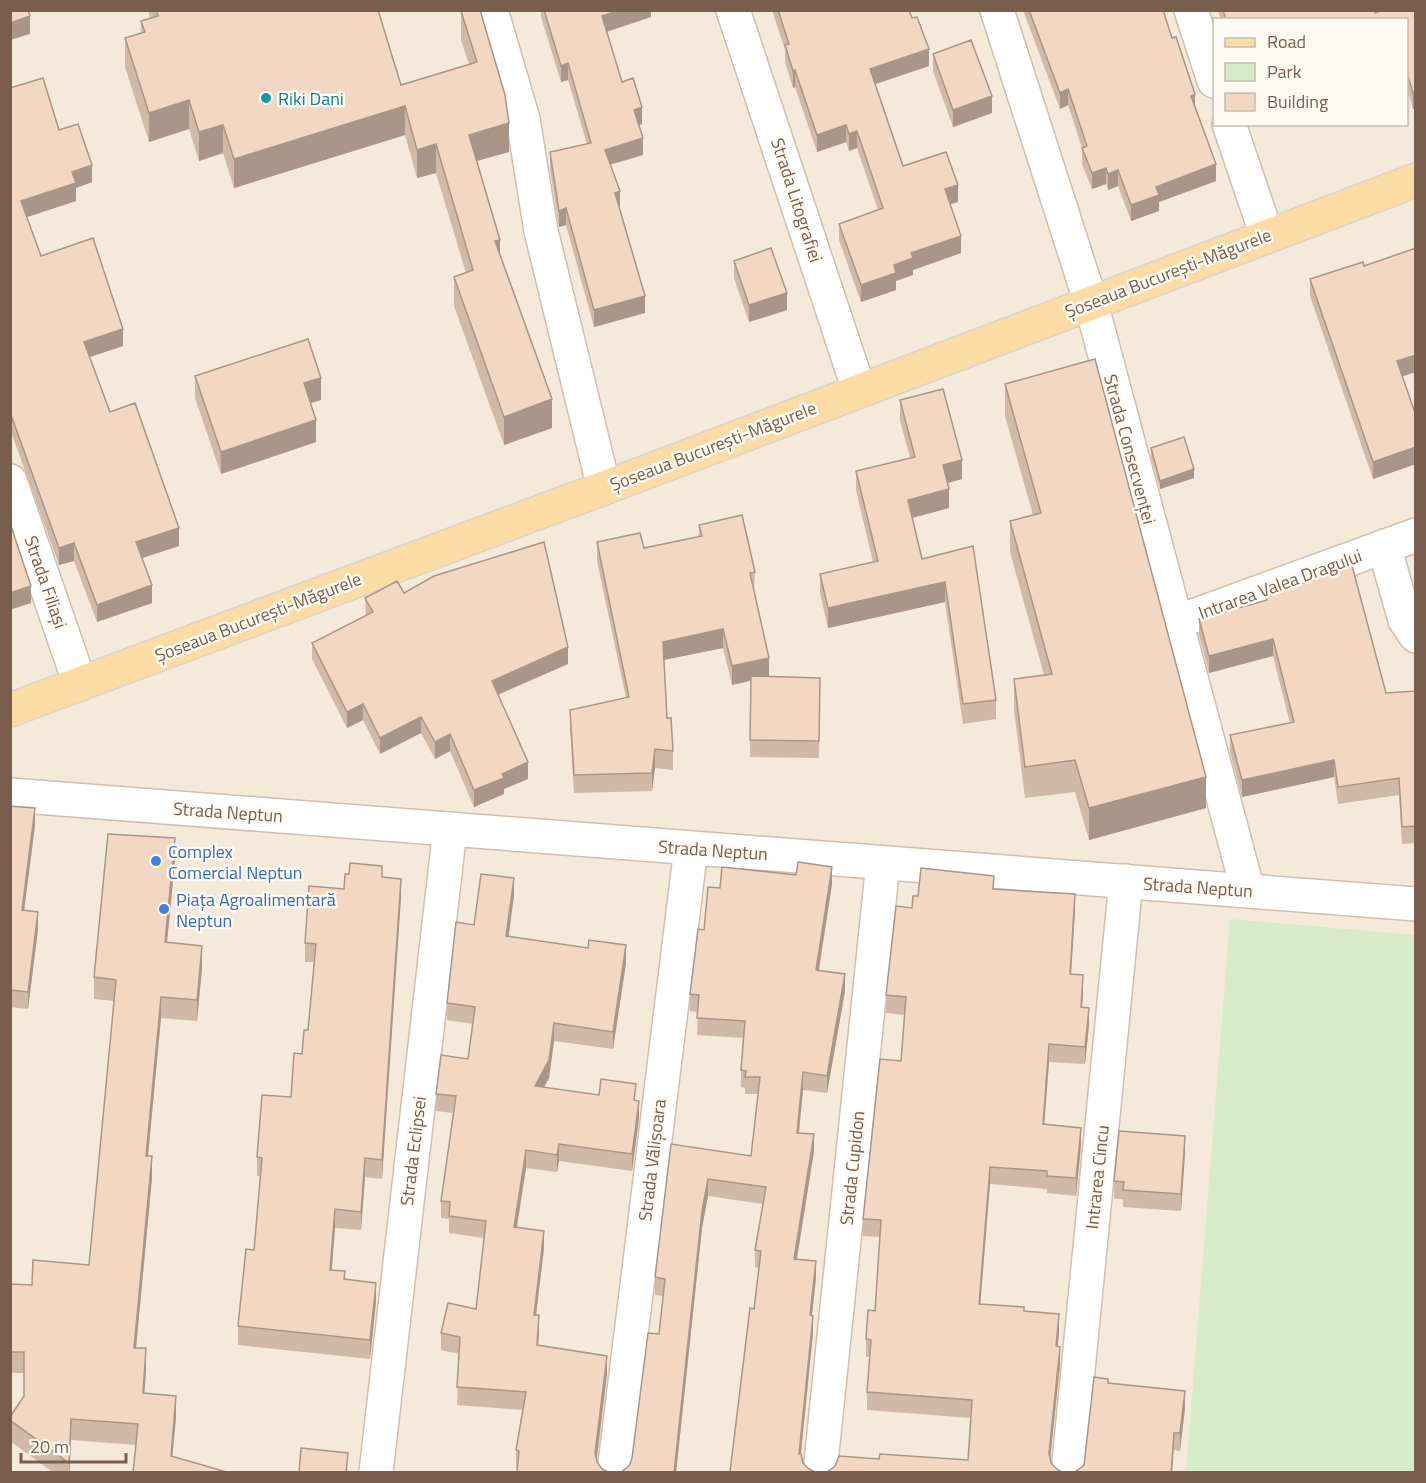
<svg xmlns="http://www.w3.org/2000/svg" width="1426" height="1483" font-family="'Titillium Web',sans-serif">
	<style>
		.residential { fill: #f5e9d9; fill-rule: evenodd }
		.green { fill: #d6ebc8 }
		.lines { fill: none; stroke-linecap: round; stroke-linejoin: round }
		.minor-casing { stroke: #d0bfaf; stroke-width: 36 }
		.major-casing { stroke: #d9d2cd; stroke-width: 36 }
		.minor { stroke: #fff; stroke-width: 33 }
		.major { stroke: #fadca4; stroke-width: 33 }
		.wall { fill: #d0b9a7 }
		.shaded-wall { fill: #a99688 }
		.building { fill: #f2d7c2; stroke: #a99688; stroke-width: 1.5 }
		.culture-dot { fill: #0f9aa8; stroke: #fffaf2; stroke-width: 2 }
		.shop-dot { fill: #3f7fe0; stroke: #fffaf2; stroke-width: 2 }
		.labels { text-anchor: middle; dominant-baseline: central; stroke-width: 5; stroke-linejoin: round; paint-order: stroke }
		.culture-label { font-size: 18px; fill: #0d838f; stroke: #fffaf2; text-anchor: start }
		.street-label { font-size: 18px; fill: #795e4d; stroke: #fffaf2 }
		.shop-label { font-size: 18px; fill: #366cbe; stroke: #fffaf2; text-anchor: start }
	</style>
	<rect width="100%" height="100%" fill="#fdf6eb"/>
	<path class="residential" d="M11 11H1415V1472H11ZM1214 20H1406V124H1214Z"/>
	<path class="green" d="M1230 919 1415 935V1472H1186Z"/>
	<g class="lines">
		<defs>
			<path id="minor" d="M491 10 523 119 541 231 604 488
				M733 10 859 390
				M997 10 1091 303 1248 891
				M1191 10 1214 81
				M1229 124 1267 236
				M10 481 80 684
				M1384 546 1405 620 1416 636
				M1177 622 1416 535
				M10 795 1416 904
				M376 1472 450 829
				M614 1472 691 848
				M820 1472 883 863
				M1068 1472 1126 881"/>
			<path id="major" d="M10 710 604 488 1416 180"/>
		</defs>
		<use href="#minor" class="minor-casing"/>
		<use href="#major" class="major-casing"/>
		<use href="#minor" class="minor"/>
		<use href="#major" class="major"/>
	</g>
	<path class="wall" d="M148 10H378L401 85 469 64 461 40V11L509 152 477 161 500 254 552 428 504 445 454 306V277L466 273 436 173 417 178 405 135 234 188 223 153 199 161 189 129 149 142 125 67V38L141 33V21L150 18Z
		M541 10H651V17L607 32 622 82 642 124 639 125 643 155 610 165 619 208 645 313 594 327 566 225 559 227 550 169V152L587 144 568 80 561 82 541 17Z
		M772 10H909L929 66 875 84 903 166 958 202 950 204 961 253 913 270V275L896 281V290L861 302 839 240V224L878 210 857 148 849 151 846 142 817 152 795 87 793 88 785 62V50Z
		M1023 10H1163L1195 108 1216 181 1159 202V211L1131 221 1118 186 1108 190 1106 184 1092 189 1082 164V148L1068 105 1060 109Z
		M1218 10H1375V13L1416 10V108L1413 109 1407 89V20H1221Z
		M933 54 992 113 953 127 933 71Z
		M10 88 59 130 92 182 76 188V201L27 217 41 256 123 346 90 357 110 412 179 546 142 558 152 603 97 622 74 561 59 565 10 429Z
		M1416 248V372L1402 376 1416 416V464L1373 479 1310 296V279L1364 266Z
		M734 261 787 310 749 322 734 278Z
		M195 376 321 400 311 403 316 442 221 474 195 398Z
		M1005 384 1206 808 1089 840 1075 792 1025 798 1014 710V679L1044 675 1010 552V521L1033 515 1005 416Z
		M900 400 962 479 948 483 949 508 912 518 922 559 973 546 996 700V719L963 724 945 602 828 628 820 593V574L873 562 856 490V471L910 458 900 420Z
		M1151 448 1194 478 1160 489 1151 457Z
		M699 525 755 572 754 591 769 676 820 678 819 758 750 757 751 681 732 685 723 648 664 660 667 718 673 751V770L655 768 652 791 574 793 570 729V710L626 698 597 561V542L644 548 699 537Z
		M1317 575 1386 693 1416 691V843L1402 844 1399 795 1338 804 1334 777 1242 797 1230 752V735L1290 723 1273 656 1209 673 1199 635V619L1266 600V593L1317 579Z
		M404 593 568 664 498 695 528 779 504 789V794L474 807 450 751 435 759 421 733 380 754 363 720 347 728 312 659V643L366 616 365 598Z
		M10 806 35 825 24 910 38 929 28 1009 10 1007Z
		M175 860 167 942 202 968 197 1021 161 1018 148 1156 152 1178 136 1348 146 1370 144 1393 176 1417 172 1456 136 1445 71 1440 70 1473H54L10 1441V1420L24 1396V1373H10V1284L32 1285 89 1265 114 1001 94 999V977Z
		M382 877 401 897 382 1179 365 1177 361 1230 335 1228 332 1270 376 1302 370 1359 238 1345V1326L254 1250 261 1176H257V1157L291 1097 308 1030 314 962H305V943Z
		M832 884 819 970 845 991 827 1093 803 1090 799 1133 814 1151 797 1259 816 1278 812 1316 813 1333 801 1454 803 1463 809 1469 817 1473H730L750 1308 754 1309 759 1268 755 1267V1250L763 1204 708 1196 702 1228 676 1473H618L621 1472 629 1466 632 1458 659 1334 663 1296 655 1295V1277L671 1144 751 1156 758 1094H745V1088L741 1087V1070L743 1038 697 1035 698 1012 690 1011V994L704 930 720 888Z
		M994 889 1075 911 1071 974 1083 993 1082 1007 1089 1025 1085 1064 1049 1062 1044 1124 1081 1145 1076 1196 1047 1193V1189L990 1184 980 1304 1024 1311 1059 1332 1058 1346 1060 1364 1050 1459 1051 1463 1058 1470 879 1459 968 1460 971 1418 867 1410V1392L870 1357H866V1339L875 1311 880 1237 863 1236V1219L901 1061 904 1015 886 1013V995L912 908 918 896Z
		M514 895 509 936 626 963 613 1049 554 1041 549 1078 544 1087 636 1101 639 1118 632 1171 559 1161 557 1172 526 1168 517 1227 544 1248 536 1315 539 1332 538 1345 607 1374 597 1460 517 1468H516V1450L523 1410 457 1405 459 1354 441 1350V1333L476 1309 484 1238 449 1233V1219L441 1218V1201L453 1113 436 1111V1094L468 1059 473 1024 447 1020V1003L474 925Z
		M1185 1153 1181 1211 1123 1207V1199H1114V1181Z
		M1108 1383 1185 1408 1180 1451 1174 1450 1172 1473H1072L1075 1472 1084 1465Z"/>
	<path class="shaded-wall" d="M620 10H651V17L602 33V16Z
		M30 16V34L10 40V23Z
		M929 49V66L870 86V69Z
		M568 63V80L561 82V66Z
		M795 70V87L793 88V71Z
		M1068 89V105L1060 109V93Z
		M1416 92V108L1413 109V93Z
		M1195 94V111L1191 96Z
		M992 96V113L953 127V110Z
		M189 100V129L149 142V113Z
		M405 106V135L234 188V159Z
		M642 107V124L634 126V110Z
		M509 123V152L469 163V135Z
		M223 125V153L199 161V132Z
		M846 125V142L817 152V135Z
		M857 131V148L849 151V134Z
		M643 138V155L605 166V150Z
		M436 144V173L417 178V150Z
		M1216 164V181L1159 202V211L1131 221V205L1156 187Z
		M92 165V182L76 188V201L21 219V201L72 172Z
		M1106 168V184L1092 189V173Z
		M1118 170V186L1108 190V174Z
		M958 185V202L945 206V189Z
		M620 191V208L615 193Z
		M566 208V225L559 227V211Z
		M961 236V253L913 270V275L896 281V290L861 302V285L911 253Z
		M500 240V268L495 241Z
		M787 293V310L749 322V305Z
		M645 296V313L594 327V310Z
		M123 329V346L84 359V342Z
		M1416 355V372L1397 378V361Z
		M321 378V400L304 405V383Z
		M552 399V428L504 445V417Z
		M316 420V442L221 474V452Z
		M1416 447V464L1373 479V462Z
		M962 460V479L943 484V465Z
		M1194 469V478L1160 489V481Z
		M949 489V508L908 519V500Z
		M179 528V546L136 560V542Z
		M74 543V561L59 565V548Z
		M945 582V602L828 628V608Z
		M152 585V603L97 622V605Z
		M31 586V603L10 610V593Z
		M723 629V648L663 660V642Z
		M1273 639V656L1209 673V656Z
		M568 647V664L492 697V681Z
		M769 658V676L732 685V666Z
		M363 704V720L347 728V712Z
		M421 717V733L380 754V738Z
		M450 734V751L435 759V742Z
		M655 749V768L652 791V773Z
		M1334 760V777L1242 797V780Z
		M528 762V779L504 789V794L474 807V790L502 774Z
		M1206 777V808L1089 840V808Z
		M35 808V825L22 927V910Z
		M175 838V860L165 963V942Z
		M832 867V884L816 987V970Z
		M514 878V895L506 953V936Z
		M401 879V897L382 1179V1160Z
		M1075 894V911L1070 991V974Z
		M38 912V929L28 1009V992Z
		M626 945V963L613 1049V1032Z
		M202 946V968L197 1021V1000Z
		M845 974V991L827 1093V1076Z
		M1083 975V993L1081 1025V1007Z
		M161 997V1018L146 1177V1156Z
		M1089 1008V1025L1085 1064V1047Z
		M554 1023V1041L549 1078 535 1103V1086Z
		M1049 1044V1062L1043 1141V1124Z
		M803 1072V1090L797 1150V1133Z
		M639 1101V1118L632 1171V1154Z
		M1081 1128V1145L1076 1196V1178Z
		M814 1134V1151L794 1276V1259Z
		M1185 1136V1153L1181 1211V1194Z
		M559 1144V1161L557 1172V1155Z
		M526 1150V1168L514 1244V1227Z
		M152 1156V1178L134 1369V1348Z
		M365 1158V1177L361 1230V1212Z
		M990 1167V1184L979 1321V1304Z
		M708 1179V1196L702 1228 676 1473H674L702 1211Z
		M335 1209V1228L330 1289V1270Z
		M544 1231V1248L534 1332V1315Z
		M816 1261V1278L810 1333V1315Z
		M376 1283V1302L370 1359V1340Z
		M1059 1314V1332L1056 1364V1346Z
		M539 1315V1332L537 1362V1345Z
		M813 1316V1333L799 1471V1454Z
		M1060 1347V1364L1049 1470V1453Z
		M146 1348V1370L143 1414V1393Z
		M607 1356V1374L595 1470V1453Z
		M1185 1391V1408L1180 1451V1433Z
		M176 1396V1417L171 1473V1456Z
		M71 1419V1440L69 1473V1463Z
		M1174 1433 1172 1473H1171Z"/>
	<path class="building" d="M10 10H28L30 16 10 23Z
		M157 10H378L401 85 477 62 461 11 464 10H480L505 95 509 123 469 135 500 240 495 241 552 399 504 417 454 277 473 270 436 144 417 150 405 106 234 159 223 125 199 132 189 100 149 113 125 38 145 32 141 21 158 16Z
		M544 10H620L602 16 622 82 633 78 642 107 634 110 643 138 605 150 620 191 615 193 645 296 594 310 566 208 559 211 550 152 591 143 568 63 561 66Z
		M778 10H909L912 18 917 17 929 49 870 69 903 166 946 152 958 185 945 189 961 236 911 253 913 258 894 265 896 273 861 285 839 224 883 208 857 131 849 134 846 125 817 135 795 70 793 71 785 45 789 44Z
		M1029 10H1163L1172 38 1176 37 1195 94 1191 96 1216 164 1156 187 1159 195 1131 205 1118 170 1108 174 1106 168 1092 173 1082 148 1087 146 1068 89 1060 93Z
		M1223 10H1375V13L1383 10H1416V92L1413 93 1407 73V20H1226Z
		M971 40 992 96 953 110 933 54Z
		M43 78 59 130 78 124 92 165 72 172 76 183 21 201 41 256 93 238 123 329 84 342 110 412 135 403 179 528 136 542 152 585 97 605 74 543 59 548 10 412V88Z
		M771 248 787 293 749 305 734 261Z
		M1416 248V355L1397 361 1416 416V447L1373 462 1310 279 1363 262 1364 266Z
		M308 339 321 378 304 383 316 420 221 452 195 376Z
		M1095 359 1206 777 1089 808 1075 760 1025 767 1014 679 1052 674 1010 521 1041 513 1005 384Z
		M943 389 962 460 943 465 949 489 908 500 922 559 973 546 996 700 963 704 945 582 828 608 820 574 878 561 856 471 915 457 900 400Z
		M1184 437 1194 469 1160 481 1151 448Z
		M742 515 755 572 750 573 769 658 732 666 723 629 663 642 667 718H671L673 751 655 749 652 773 574 775 570 710 629 697 597 542 640 533 644 548 702 536 699 525Z
		M10 523 31 586 10 593Z
		M544 542 568 647 492 681 528 762 502 774 504 778 474 790 450 734 435 742 421 717 380 738 363 704 347 712 312 643 373 612 365 598 397 581 404 593 434 576Z
		M1352 566 1386 693 1416 691V826L1402 827 1399 778 1338 787 1334 760 1242 780 1230 735 1294 722 1273 639 1209 656 1199 619 1267 600 1266 593 1318 579 1317 575Z
		M751 676 820 678 819 741 750 740Z
		M10 806 35 808 22 910 38 912 28 992 10 990Z
		M108 834 175 838 165 942 202 946 197 1000 161 997 146 1156H152L134 1348H146L143 1393 176 1396 171 1456 230 1473H133L138 1424 71 1419 69 1463 10 1420V1417L24 1396V1352H10V1284L32 1285 33 1260 89 1265 116 980 94 977Z
		M798 862 832 867 816 970 845 974 827 1076 803 1072 797 1133 814 1134 794 1259 816 1261 810 1315 813 1316 799 1454H801L803 1463 809 1469 817 1473 730 1472 750 1308 754 1309 761 1251 755 1250 766 1187 708 1179 702 1211 674 1473H618L621 1472 629 1466 632 1458 648 1333 659 1334 665 1279 655 1277 671 1144 751 1156 760 1077H745L746 1071 741 1070 745 1021 697 1018 699 995 690 994 698 929 704 930 708 887 720 888 722 867 796 875Z
		M350 863 382 866V877L401 879 382 1160 365 1158 361 1212 335 1209 330 1270 345 1271 344 1279 376 1283 370 1340 238 1326 246 1249 254 1250 262 1158 257 1157 262 1095 291 1097 294 1053 302 1054 304 1030H308L316 944 305 943 309 886 344 889 345 874H349Z
		M921 868 994 876 993 889 1075 894 1070 974 1083 975 1081 1007 1089 1008 1085 1047 1049 1044 1043 1124 1081 1128 1076 1178 1047 1176V1171L990 1167 979 1304 1024 1307V1311L1059 1314 1056 1346 1060 1347 1049 1453 1051 1463 1058 1470 1064 1473H824L827 1472 835 1466 839 1456 879 1459 880 1454 968 1460 972 1400 867 1392 871 1340 866 1339 868 1310 875 1311 881 1220 863 1219 880 1059 901 1061 906 997 886 995 896 906 912 908 913 896H918Z
		M481 874 514 878 506 936 588 948 589 940 626 945 613 1032 554 1023 549 1060 535 1086 599 1095 601 1079 636 1084 634 1100 639 1101 632 1154 559 1144 557 1155 526 1150 514 1227 544 1231 534 1315H539L537 1345 607 1356 595 1453 597 1462 602 1469 610 1473H517L519 1451 516 1450 526 1392 457 1387 460 1337 441 1333 448 1303 476 1309 486 1221 449 1216 450 1202 441 1201 456 1096 436 1094 441 1055 468 1059 475 1007 447 1003 456 922 474 925Z
		M1119 1131 1185 1136 1181 1194 1123 1190 1124 1182 1114 1181Z
		M1094 1377 1108 1379V1383L1185 1391 1180 1433H1174L1171 1473H1072L1075 1472 1084 1465Z
		M301 1448 348 1453 346 1473H299Z"/>
	<circle class="culture-dot" cx="266" cy="98" r="6"/>
	<g class="shop-dot">
		<circle cx="156" cy="861" r="6"/>
		<circle cx="164" cy="909" r="6"/>
	</g>
	<g class="labels">
		<g class="culture-label">
			<text x="278" y="98">Riki Dani</text>
		</g>
		<g class="street-label">
			<text transform="translate(797 200) rotate(72)">Strada Litografiei</text>
			<text transform="translate(1168 273) rotate(-21)">Șoseaua București-Măgurele</text>
			<text transform="translate(713 446) rotate(-21)">Șoseaua București-Măgurele</text>
			<text transform="translate(1130 449) rotate(75)">Strada Consecvenței</text>
			<text transform="translate(46 582) rotate(71)">Strada Filiași</text>
			<text transform="translate(1280 584) rotate(-20)">Intrarea Valea Dragului</text>
			<text transform="translate(258 617) rotate(-21)">Șoseaua București-Măgurele</text>
			<text transform="translate(228 812) rotate(4)">Strada Neptun</text>
			<text transform="translate(713 850) rotate(4)">Strada Neptun</text>
			<text transform="translate(1198 887) rotate(4)">Strada Neptun</text>
			<text transform="translate(413 1151) rotate(-83)">Strada Eclipsei</text>
			<text transform="translate(652 1160) rotate(-83)">Strada Vălișoara</text>
			<text transform="translate(852 1168) rotate(-84)">Strada Cupidon</text>
			<text transform="translate(1097 1177) rotate(-84)">Intrarea Cincu</text>
		</g>
		<g class="shop-label">
			<text x="168" y="851">Complex<tspan x="168" dy="21">Comercial Neptun</tspan></text>
			<text x="176" y="899">Piața Agroalimentară<tspan x="176" dy="21">Neptun</tspan></text>
		</g>
	</g>
	<rect width="1426" height="1483" fill="none" stroke="#795e4d" stroke-width="24"/>
	<rect x="1213" y="18" width="195" height="108" fill="#fffaf2" stroke="#c9bcb0" stroke-width="1.5"/>
	<rect x="1225" y="38" width="30" height="9" fill="#fadca4" stroke="#c9bcb0" stroke-width="1.5"/>
	<text x="1267" y="48" font-size="18" fill="#795e4d">Road</text>
	<rect x="1225" y="63" width="30" height="18" fill="#d6ebc8" stroke="#c9bcb0" stroke-width="1.5"/>
	<text x="1267" y="78" font-size="18" fill="#795e4d">Park</text>
	<rect x="1225" y="93" width="30" height="18" fill="#f2d7c2" stroke="#c9bcb0" stroke-width="1.5"/>
	<text x="1267" y="108" font-size="18" fill="#795e4d">Building</text>
	<path d="M21 1453v9h105v-9" fill="none" stroke="#795e4d" stroke-width="3"/>
	<text x="30" y="1453" font-size="18" fill="#795e4d" stroke="#fffaf2" stroke-width="4.5" paint-order="stroke">20 m</text>
</svg>
